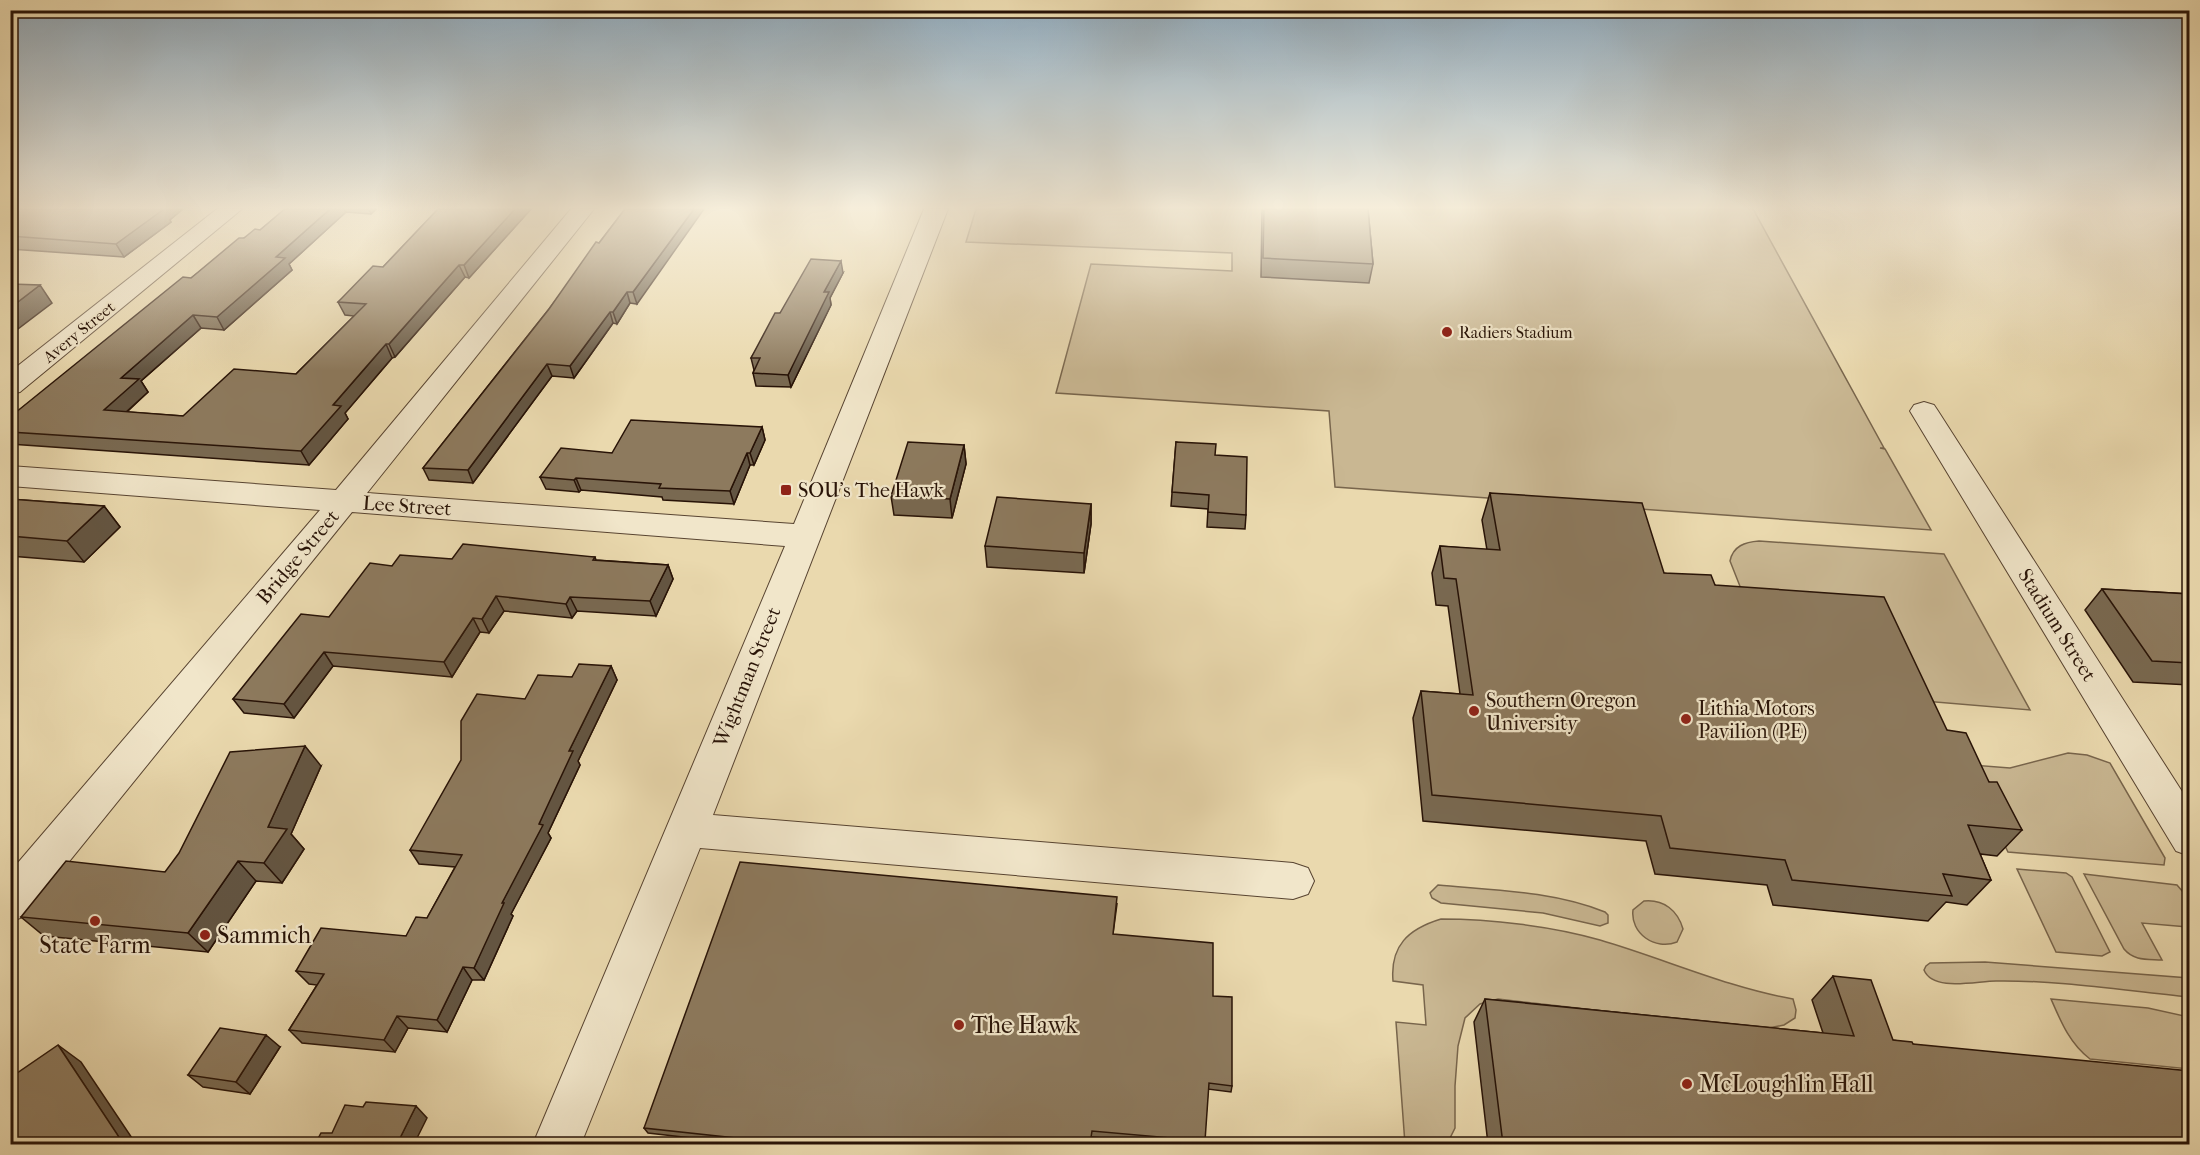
<svg xmlns="http://www.w3.org/2000/svg" width="2200" height="1155" font-family="'IM FELL French Canon',serif">
	<style>
		.green { fill: #c9b792; stroke: #78654c; stroke-width: 1.5 }
		.lines { fill: none; stroke-linecap: round; stroke-linejoin: round }
		.minor-casing { stroke: #584431; stroke-width: 2 }
		.minor { fill: #f1e6ca; fill-rule: evenodd }
		.wall { fill: #796951; stroke: #281307; stroke-width: 1.5 }
		.shaded-wall { fill: #635542; stroke: #281307; stroke-width: 1.5 }
		.building { fill: #8d7a5e; stroke: #281307; stroke-width: 1.5 }
		.poi-dot { fill: #8f2418; stroke: #f1e6ca; stroke-width: 2 }
		.labels { text-anchor: middle; dominant-baseline: central; stroke-width: 4.5; stroke-linejoin: round; paint-order: stroke }
		.far-street-label { font-size: 16px; fill: #281307; stroke: #f1e6ca }
		.far-poi-label { font-size: 16px; fill: #281307; stroke: #f1e6ca; text-anchor: start }
		.poi-label { font-size: 20px; fill: #281307; stroke: #f1e6ca; text-anchor: start }
		.street-label { font-size: 20px; fill: #281307; stroke: #f1e6ca }
		.near-poi-label { font-size: 24px; fill: #281307; stroke: #f1e6ca; text-anchor: start }
	</style>
	<rect width="100%" height="100%" fill="#ead9ae"/>
	<filter id="stains"><feTurbulence type="fractalNoise" baseFrequency=".00333" numOctaves="4"/><feColorMatrix values="0 0 0 0 .2 0 0 0 0 .09 0 0 0 0 .02 0 0 0 .5 -.17"/></filter>
	<radialGradient id="worn" r=".72"><stop offset=".6" stop-color="#630" stop-opacity="0"/><stop offset="1" stop-color="#630" stop-opacity=".3"/></radialGradient>
	<path class="green" d="M976 209H1753L1884 448H1880L1885 449 1931 530 1335 487 1329 411 1056 393 1091 264 1232 271V253L966 242Z
		M1759 541 1944 554 2030 710 1900 699 1747 604 1730 561C1733 546 1745 542 1759 541Z
		M2068 753 2087 755 2110 763 2165 858 2164 865 2008 852 1984 803 1960 764 2010 768Z
		M2017 869 2066 873 2072 877 2110 952 2102 956 2056 952Z
		M2084 874 2177 885 2189 899V929L2188 927 2142 923 2162 960C2147 959 2134 961 2124 949Z
		M1438 885C1493 890 1553 891 1605 912L1608 915V923L1600 926 1543 913 1441 903 1432 898 1430 893Z
		M1644 901C1664 899 1678 911 1683 929L1677 942C1655 951 1630 933 1633 910Z
		M1441 919C1490 919 1552 926 1600 940 1665 959 1726 987 1793 999L1796 1010 1795 1018 1784 1025 1763 1029 1498 999 1480 1004 1465 1018 1458 1046 1455 1086V1128L1447 1144H1405L1396 1022 1426 1025 1423 985 1393 981C1390 946 1408 929 1441 919Z
		M1985 962 2189 978V997C2126 991 2060 980 1996 981 1976 981 1933 992 1924 970L1926 966 1930 963Z
		M2051 999 2148 1008 2189 1017V1069L2090 1059C2070 1044 2061 1022 2051 999Z"/>
	<g class="lines">
		<defs>
			<path id="minor" d="M217 209H242L20 392 10 394V372Z
				M571 209H594L367 493 794 524 924 209H948L713 815 1293 863 1308 868 1314 881 1308 894 1293 899 700 848 581 1144H533L785 546 352 512 25 916 10 922V872L320 510 10 486V466L336 490Z
				M1924 402 1934 405 1938 411 2190 804V856L2176 851 1910 411 1914 405Z"/>
		</defs>
		<use href="#minor" class="minor-casing"/>
		<use href="#minor" class="minor"/>
	</g>
	<path class="wall" d="M10 209 170 220 171 222 124 257 10 249Z
		M285 209H376L371 214 346 212 289 264 292 270 224 330 201 328 141 381 148 392 127 412 183 416 296 374 354 316 345 315 338 302 383 267 438 209H531L469 278 465 277 395 357 392 358 345 413 348 419 309 465 10 444V417L191 278 244 238 260 230Z
		M625 209 637 304 630 303 617 324 613 323 574 378 552 376 473 483 429 480 423 468 549 309Z
		M1262 209H1368L1373 264 1369 283 1261 277Z
		M843 273 830 298 831 305 791 387 756 386 753 373 754 370 751 358 780 313Z
		M762 427 765 440 754 465H750L734 504 663 500 662 497 581 490 579 492 546 489 540 477 612 453Z
		M1176 442 1215 455 1246 515 1245 529 1207 527 1208 509 1171 506Z
		M964 445 966 464 952 518 894 515 891 496Z
		M1490 493 1664 573 1715 585 1947 730 1989 782 2022 830 1997 856 1980 854 1991 880 1967 905 1946 902 1928 921 1773 905 1767 885 1655 874 1646 841 1423 821 1413 718 1421 691 1460 694 1448 606 1436 605 1432 573 1440 546 1487 550 1482 520Z
		M10 499 104 506 120 527 84 562 10 556Z
		M1091 504V524L1084 573 987 567 985 546Z
		M595 557 596 560 668 565 673 579 656 616 577 611 572 618 504 611 489 633 480 632 452 677 333 666 294 718 244 713 233 699 329 617 392 566 452 559Z
		M2102 589 2190 594V685L2133 682 2085 610Z
		M611 666 617 680 578 761 580 765 548 833 551 838 511 914 513 916 484 980H472L447 1032 408 1028 395 1052 302 1043 289 1030 317 985 309 984 296 971 406 936 427 918 455 867 419 864 410 850 525 699 572 677Z
		M321 766 291 834 304 849 282 883 256 881 208 952 44 936 21 917 165 872Z
		M1117 904 1113 934 1232 1086 1231 1092 1208 1089 1204 1144H1177L1092 1137 1091 1144H744L648 1133 644 1128Z
		M1833 976 1893 1040 1913 1044 2190 1144H1488L1474 1022 1485 999 1823 1033 1812 1000Z
		M280 1047 250 1094 203 1087 188 1075Z"/>
	<path class="shaded-wall" d="M161 209H183L170 220 171 222 124 257 116 244Z
		M330 209H344L346 212 289 264 292 270 224 330 217 317 276 257Z
		M369 209H376L371 214Z
		M515 209H531L469 278 464 265Z
		M694 209H704L637 304 633 292Z
		M841 261 843 273 830 298 831 305 791 387 788 375 824 292Z
		M459 265 465 277 395 357 389 344Z
		M40 285 52 303 10 335V308Z
		M627 292 630 303 617 324 613 312Z
		M610 312 613 323 574 378 570 366Z
		M193 315 201 328 141 381 148 392 114 423 104 410 121 378Z
		M386 344 392 358 345 413 348 419 309 465 301 451 333 405Z
		M547 364 552 376 473 483 468 470Z
		M762 427 765 440 754 465 750 453Z
		M964 445 966 464 952 518 950 499Z
		M747 453 750 465 734 504 730 491Z
		M576 478 581 490 579 492 574 480Z
		M1091 504V524L1084 573V553Z
		M104 506 120 527 84 562 67 541Z
		M668 565 673 579 656 616 650 601Z
		M496 596 504 611 489 633 482 619Z
		M570 597 577 611 572 618 566 604Z
		M473 618 480 632 452 677 444 662Z
		M324 652 333 666 294 718 284 704Z
		M611 666 617 680 578 761 580 765 548 833 551 838 511 914 513 916 484 980 474 968 502 903 539 824 569 751Z
		M305 746 321 766 291 834 304 849 282 883 264 863 268 827Z
		M238 861 256 881 208 952 188 933Z
		M463 967 472 980 447 1032 437 1020Z
		M397 1016 408 1028 395 1052 384 1040Z
		M266 1035 280 1047 250 1094 236 1082Z
		M58 1045 81 1062 136 1144H123Z
		M416 1106 427 1118 414 1144H397Z"/>
	<path class="building" d="M10 209H164L116 244 10 236Z
		M285 209H330L276 257 285 258 217 317 193 315 121 378 139 379 104 410 183 416 234 369 296 374 366 304 338 302 373 266 383 267 438 209H515L464 265H459L389 344H386L333 405 341 406 301 451 10 432V417L183 277 191 278 239 238H244L255 229 260 230Z
		M625 209H694L633 292H627L613 312H610L570 366 547 364 468 470 423 468 549 309 596 242 599 243Z
		M1264 209H1368L1373 264 1263 258Z
		M811 259 841 261 824 292H829L788 375 753 373 760 358H751L775 313H780Z
		M10 284 40 285 10 308Z
		M631 420 762 427 750 453H747L730 491 659 488 661 484 576 478 574 480 540 477 561 448 612 453Z
		M908 442 964 445 950 499 891 496Z
		M1176 442 1216 444 1215 455 1247 457 1246 515 1208 512 1209 495 1172 492Z
		M1490 493 1642 503 1664 573 1711 575 1715 585 1884 597 1947 730 1966 733 1989 782H1997L2022 830 1968 825 1991 880 1943 874 1952 896 1792 880 1785 860 1670 848 1661 816 1432 795 1421 691 1473 695 1456 579 1444 578 1440 546 1500 550Z
		M997 497 1091 504 1084 553 985 546Z
		M10 499 104 506 67 541 10 536Z
		M463 544 595 557 593 560 668 565 650 601 570 597 566 604 496 596 482 619 473 618 444 662 324 652 284 704 233 699 301 614 329 617 370 563 392 566 400 555 452 559Z
		M2102 589 2190 594V663L2152 661Z
		M579 664 611 666 569 751H573L539 824 543 825 502 903H504L474 968 463 967 437 1020 397 1016 384 1040 289 1030 324 974 296 971 321 928 406 936 416 917 427 918 462 855 410 850 461 760V721L477 694 525 699 538 675 572 677Z
		M305 746 268 827 287 829 264 863 238 861 188 933 21 917 66 861 165 872 179 853 230 752Z
		M740 862 1117 897 1113 934 1213 943V996L1232 997V1086L1209 1083 1205 1141 1092 1131 1090 1144H791L644 1128Z
		M1833 976 1871 980 1893 1040 1912 1042 1913 1044 2190 1071V1144H1503L1485 999 1854 1036Z
		M220 1028 266 1035 236 1082 188 1075Z
		M58 1045 117 1134 123 1144H10V1078Z
		M366 1102 416 1106 397 1144H315L321 1133H332L345 1105 363 1107Z"/>
	<linearGradient id="sky" x2="0" y2="1"><stop stop-color="#8ea8ba"/><stop offset="0.56" stop-color="#f6eedb"/><stop offset="1" stop-color="#f6eedb" stop-opacity="0"/></linearGradient>
	<rect width="2200" height="371" fill="url(#sky)"/>
	<g class="poi-dot">
		<circle cx="1447" cy="332" r="6"/>
		<rect x="780" y="484" width="12" height="12" rx="3"/>
		<circle cx="1474" cy="711" r="6"/>
		<circle cx="1686" cy="719" r="6"/>
		<circle cx="95" cy="921" r="6"/>
		<circle cx="205" cy="935" r="6"/>
		<circle cx="959" cy="1025" r="6"/>
		<circle cx="1687" cy="1084" r="6"/>
	</g>
	<g class="labels">
		<g class="far-street-label">
			<text transform="translate(79 332) rotate(-39)">Avery Street</text>
		</g>
		<g class="far-poi-label">
			<text x="1459" y="332">Radiers Stadium</text>
		</g>
		<g class="poi-label">
			<text x="798" y="490">SOU's The Hawk</text>
			<text x="1486" y="700">Southern Oregon<tspan x="1486" dy="23">University</tspan></text>
			<text x="1698" y="708">Lithia Motors<tspan x="1698" dy="23">Pavilion (PE)</tspan></text>
		</g>
		<g class="street-label">
			<text transform="translate(407 506) rotate(4)">Lee Street</text>
			<text transform="translate(298 557) rotate(-50)">Bridge Street</text>
			<text transform="translate(2057 625) rotate(58)">Stadium Street</text>
			<text transform="translate(747 677) rotate(-68)">Wightman Street</text>
		</g>
		<g class="near-poi-label">
			<text x="217" y="935">Sammich</text>
			<text x="95" y="945" text-anchor="middle">State Farm</text>
			<text x="971" y="1025">The Hawk</text>
			<text x="1699" y="1084">McLoughlin Hall</text>
		</g>
	</g>
	<rect width="2200" height="1155" fill="none" stroke="#ead9ae" stroke-width="36"/>
	<rect x="12" y="12" width="2176" height="1131" fill="none" stroke="#281307" stroke-width="3"/>
	<rect x="18" y="18" width="2164" height="1119" fill="none" stroke="#281307" stroke-width="1.5"/>
	<rect width="100%" height="100%" filter="url(#stains)"/>
	<rect width="100%" height="100%" fill="url(#worn)"/>
</svg>
